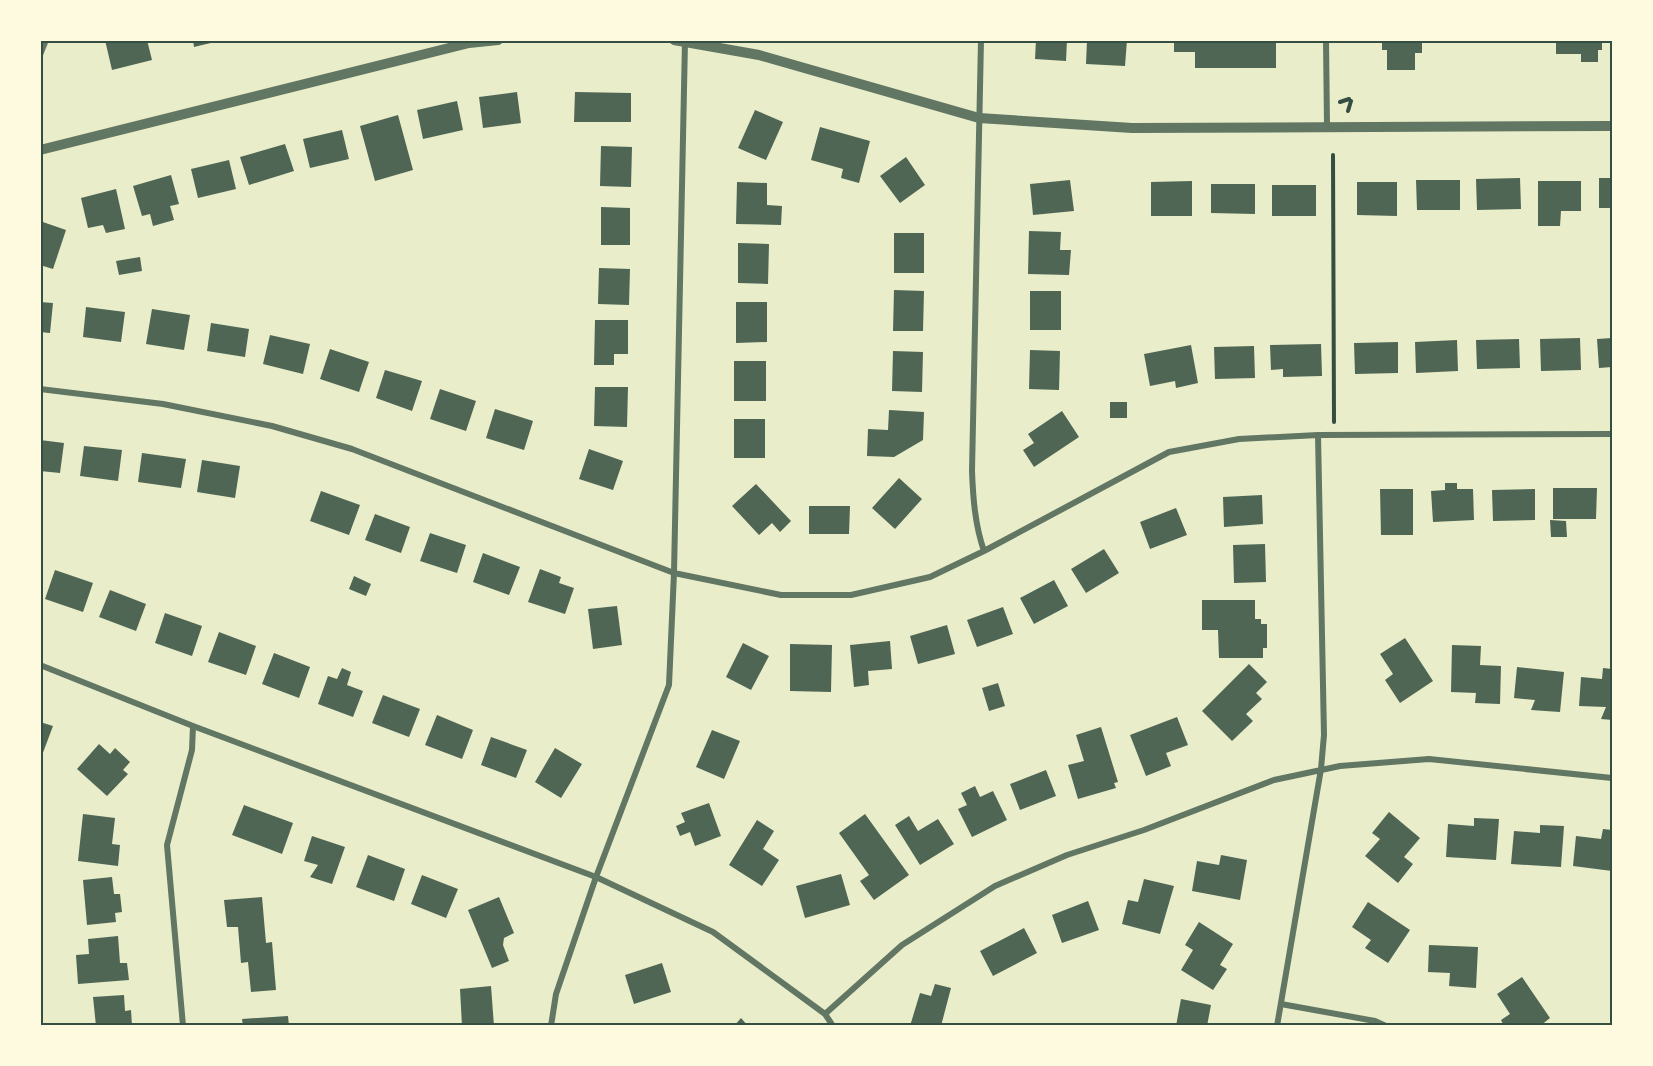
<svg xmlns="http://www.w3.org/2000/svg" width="1653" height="1066" font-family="'DM Sans',sans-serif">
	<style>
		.building { fill: #4f6655 }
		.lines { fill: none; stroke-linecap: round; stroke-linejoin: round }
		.path { stroke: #344e41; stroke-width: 4 }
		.minor { stroke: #617663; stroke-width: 6 }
		.tertiary { stroke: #617663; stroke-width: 10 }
		.neatline { fill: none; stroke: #344e41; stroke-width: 2 }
	</style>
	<rect width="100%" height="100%" fill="#e9edc9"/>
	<path class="building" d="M105 40H147L152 60 112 70Z
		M193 40H218L219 41 194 47Z
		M1036 40H1067L1066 61 1035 59Z
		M1087 40H1127L1125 66 1086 64Z
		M1174 40H1276V68H1195V52H1174Z
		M1382 40H1422V53H1415V70H1387V50H1382Z
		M1556 40H1602V50H1598V62H1581V54H1556Z
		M517 92 521 123 483 128 479 97Z
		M575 92 631 93V122H574Z
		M457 101 463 130 423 139 417 110Z
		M755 110 783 122 766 160 738 148Z
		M398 115 413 170 375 181 360 126Z
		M820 127 870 141 859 183 841 178 843 169 811 160Z
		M342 130 349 159 310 168 303 139Z
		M285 144 294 171 249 185 240 157Z
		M601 146 632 147 631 187 600 186Z
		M906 157 925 185 900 203 880 176Z
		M229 160 236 189 198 198 191 169Z
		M171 175 179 204 170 206 174 220 153 226 150 214 142 216 133 186Z
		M1520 178 1521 209 1477 210 1476 179Z
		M1599 178H1612V208H1599Z
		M1070 180 1074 211 1033 215 1030 184Z
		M1416 180H1460V210H1417Z
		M1192 181V216H1151V182Z
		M1538 181H1581V211H1561L1560 226H1538Z
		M737 182 767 183V205L782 206 781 225 736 224Z
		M1357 182H1397V216L1357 215Z
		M1211 184H1255V214L1211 213Z
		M1272 185H1316V216H1272Z
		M116 189 125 229 106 233 103 225 88 228 81 198Z
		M601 207 630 208V245H601Z
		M40 221 66 230 53 269 40 265Z
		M1029 231 1061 232 1060 250H1071L1069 275 1028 274Z
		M894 233H924V273H894Z
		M738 243 769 244 768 284 738 283Z
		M140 257 142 271 119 275 116 261Z
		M599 268 630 269 629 305 598 304Z
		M894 290 924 291 923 331H893Z
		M1030 291H1061V330H1030Z
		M40 302 53 303 50 333 40 332Z
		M736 302H767V342L736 343Z
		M86 307 125 312 121 342 83 337Z
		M152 309 190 315 184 350 146 344Z
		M595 320H628V354H614V365H594Z
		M211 323 249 329 245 357 207 351Z
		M270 335 310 344 303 374 263 364Z
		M1580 338 1581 370 1541 371 1540 339Z
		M1612 338V367L1599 368 1597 339Z
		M1519 339 1520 368 1477 369 1476 340Z
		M1457 340 1458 371 1416 373 1415 342Z
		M1398 342V373L1355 374 1354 343Z
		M1321 344 1322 376 1283 377V369L1271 370 1270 345Z
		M1191 345 1198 383 1176 388 1175 381 1150 386 1144 354Z
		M1254 346 1255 378 1215 379 1214 347Z
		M330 349 369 362 359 392 320 379Z
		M1030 350 1060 351 1059 390 1029 389Z
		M893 351 923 352 922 392 892 391Z
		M734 361H766V401H734Z
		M385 370 422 381 412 411 376 398Z
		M595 387H628L627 427 594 426Z
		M440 389 476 401 466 431 430 419Z
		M1110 402H1127V418H1110Z
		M495 409 533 421 524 450 486 438Z
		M889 410 924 412 923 440 894 457 867 456 868 429 888 430Z
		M1062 411 1079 437 1034 467 1023 450 1034 443 1028 434Z
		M734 419H765V458H734Z
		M40 440 64 443 60 473 40 471Z
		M84 446 122 450 118 481 80 476Z
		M589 449 623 461 613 490 579 479Z
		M142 453 186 459 181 488 138 482Z
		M202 460 240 466 235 498 197 492Z
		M899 478 922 499 895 529 872 508Z
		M1445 483H1457V489H1473L1474 520 1433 522 1431 491 1445 490Z
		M756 484 791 521 780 532 772 523 759 535 732 506Z
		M1553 488H1597L1596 519H1553Z
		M1380 489H1413V535H1381Z
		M1535 489V520L1493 521 1492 490Z
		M321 491 360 505 349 535 310 521Z
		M1262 495 1263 524 1224 527 1223 497Z
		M809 506H850L849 534H809Z
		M1176 508 1187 535 1150 549 1140 522Z
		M375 514 410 527 401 553 365 540Z
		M1550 520 1566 521 1567 537H1551Z
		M430 533 466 545 457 573 420 561Z
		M1265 544 1266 582 1234 583 1233 545Z
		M1104 549 1119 573 1086 593 1071 569Z
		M483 553 520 567 509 595 473 582Z
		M540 569 561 577 559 583 574 588 565 614 528 602Z
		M55 570 93 583 83 612 45 599Z
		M354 576 371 584 366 596 349 589Z
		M1054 580 1068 606 1034 624 1020 598Z
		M110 590 146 604 136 631 99 617Z
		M1202 600H1255V619H1261V624H1267V648H1263V658H1219L1218 630H1202Z
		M617 606 622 645 593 649 588 609Z
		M1003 607 1013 634 977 647 967 620Z
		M165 613 202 626 192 656 155 643Z
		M947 625 955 654 918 664 910 636Z
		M219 632 256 646 246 675 208 662Z
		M1405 638 1433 681 1400 703 1385 680 1393 674 1380 654Z
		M890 641 892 669 868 671 869 685 854 687 850 645Z
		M743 643 769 656 751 690 726 677Z
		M790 644 832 645 831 692 790 691Z
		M1452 645 1481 646 1480 665 1501 666 1500 704 1475 703 1476 693 1451 692Z
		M274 653 310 667 299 698 262 684Z
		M1249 664 1267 682 1256 693 1262 699 1246 714 1253 721 1232 741 1202 711Z
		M1517 667 1564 672 1560 712 1531 710 1535 700 1514 698Z
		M342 668 351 672 347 685 363 691 353 717 318 704 328 676 337 679Z
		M1603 668 1612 669V720L1601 719 1606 707 1579 706 1581 677 1602 679Z
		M998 683 1005 706 989 711 982 688Z
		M383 695 420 709 409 737 372 723Z
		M437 715 473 730 462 759 425 745Z
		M1177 717 1188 745 1166 753 1171 766 1146 776 1130 735Z
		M40 722 53 726 41 758H40Z
		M1101 727 1118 782 1114 783 1116 788 1078 799 1068 765 1084 761 1076 735Z
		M712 730 740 741 724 779 696 767Z
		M491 737 527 750 516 778 481 765Z
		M99 744 110 754 115 748 130 762 123 770 128 774 107 796 77 769Z
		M555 748 582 764 561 798 535 782Z
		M1046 770 1056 796 1020 810 1010 784Z
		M975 786 980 797 993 791 1007 820 972 837 958 809 967 805 961 793Z
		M709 803 721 836 695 846 690 832 680 836 676 826 685 822 681 813Z
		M244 805 293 823 282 854 232 835Z
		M1389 812 1420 838 1404 857 1413 864 1398 883 1365 856 1380 839 1372 833Z
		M83 814 115 818 112 844 120 845 118 866 78 861Z
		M865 814 909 875 874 900 860 881 869 875 839 833Z
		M909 816 918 831 938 819 954 844 920 865 895 825Z
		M1474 818 1499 819 1496 860 1446 857 1448 824 1474 826Z
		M757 820 774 831 763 849 779 860 762 886 729 865Z
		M1540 825 1564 826 1561 867 1511 864 1514 831 1540 833Z
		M1603 829 1612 830V871L1573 866 1576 836 1601 839Z
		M312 836 345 847 332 884 310 877 318 865 304 861Z
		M368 855 405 869 394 901 356 887Z
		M1221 855 1247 860 1240 900 1192 891 1197 861 1219 865Z
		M841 874 850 905 805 918 796 886Z
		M422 875 458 889 446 918 411 904Z
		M112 877 114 894H120L122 912 115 913 116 922 87 925 83 880Z
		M1144 879 1174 886 1160 934 1122 924 1128 900 1138 902Z
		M262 897 266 943 272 942 276 990 251 992 248 962 241 963 238 927H227L224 900Z
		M499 897 514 933 504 938 503 945 509 961 492 968 468 910Z
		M1088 901 1099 930 1062 943 1052 915Z
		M1368 902 1410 930 1388 963 1365 948 1371 940 1352 927Z
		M1199 922 1233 944 1220 965 1227 969 1213 990 1181 970 1193 950 1185 945Z
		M1024 928 1037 953 993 976 980 951Z
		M118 936 120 963H127L129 980 78 984 76 955 89 954 88 939Z
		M1429 945 1478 947 1476 988 1449 986 1450 973 1428 972Z
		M662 963 671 992 634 1004 625 975Z
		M1522 977 1550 1018 1540 1026H1504L1501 1020 1510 1014 1497 994Z
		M935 984 951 988 941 1026H910L920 993 931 996Z
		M491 986 494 1026H462L460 989Z
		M124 995 125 1011 131 1010 132 1026H96L93 997Z
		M1181 999 1211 1005 1207 1026H1176Z
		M288 1016 289 1026H243L242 1019Z
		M741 1018 748 1026H734Z"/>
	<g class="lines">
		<path class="path" d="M1340 102 1349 99
			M1348 111 1351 101
			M1333 155 1334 422"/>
		<path class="minor" d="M981 40 972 471C973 498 975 525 984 551
			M1326 40 1327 126
			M40 55 46 40
			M40 389 163 404 272 426 352 449 674 573 781 595H851L930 577 984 551 1169 452 1239 439 1318 435 1612 434
			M40 665 193 726 596 877 713 932 825 1014 833 1026
			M1281 1004 1375 1021 1386 1026
			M825 1014 902 945 995 886 1067 855 1144 830 1274 780 1340 766 1429 759 1612 778
			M183 1026 167 845 192 750 193 726
			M551 1026 556 994 596 877 669 685 674 573 685 41
			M1277 1026 1321 769 1324 735 1318 435"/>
		<path class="tertiary" d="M674 40 759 55 979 118 1132 128 1612 126
			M40 150 469 43 498 40"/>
	</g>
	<rect width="1653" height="1066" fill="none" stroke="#fefae0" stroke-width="84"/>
	<rect x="42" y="42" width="1569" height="982" class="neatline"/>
</svg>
